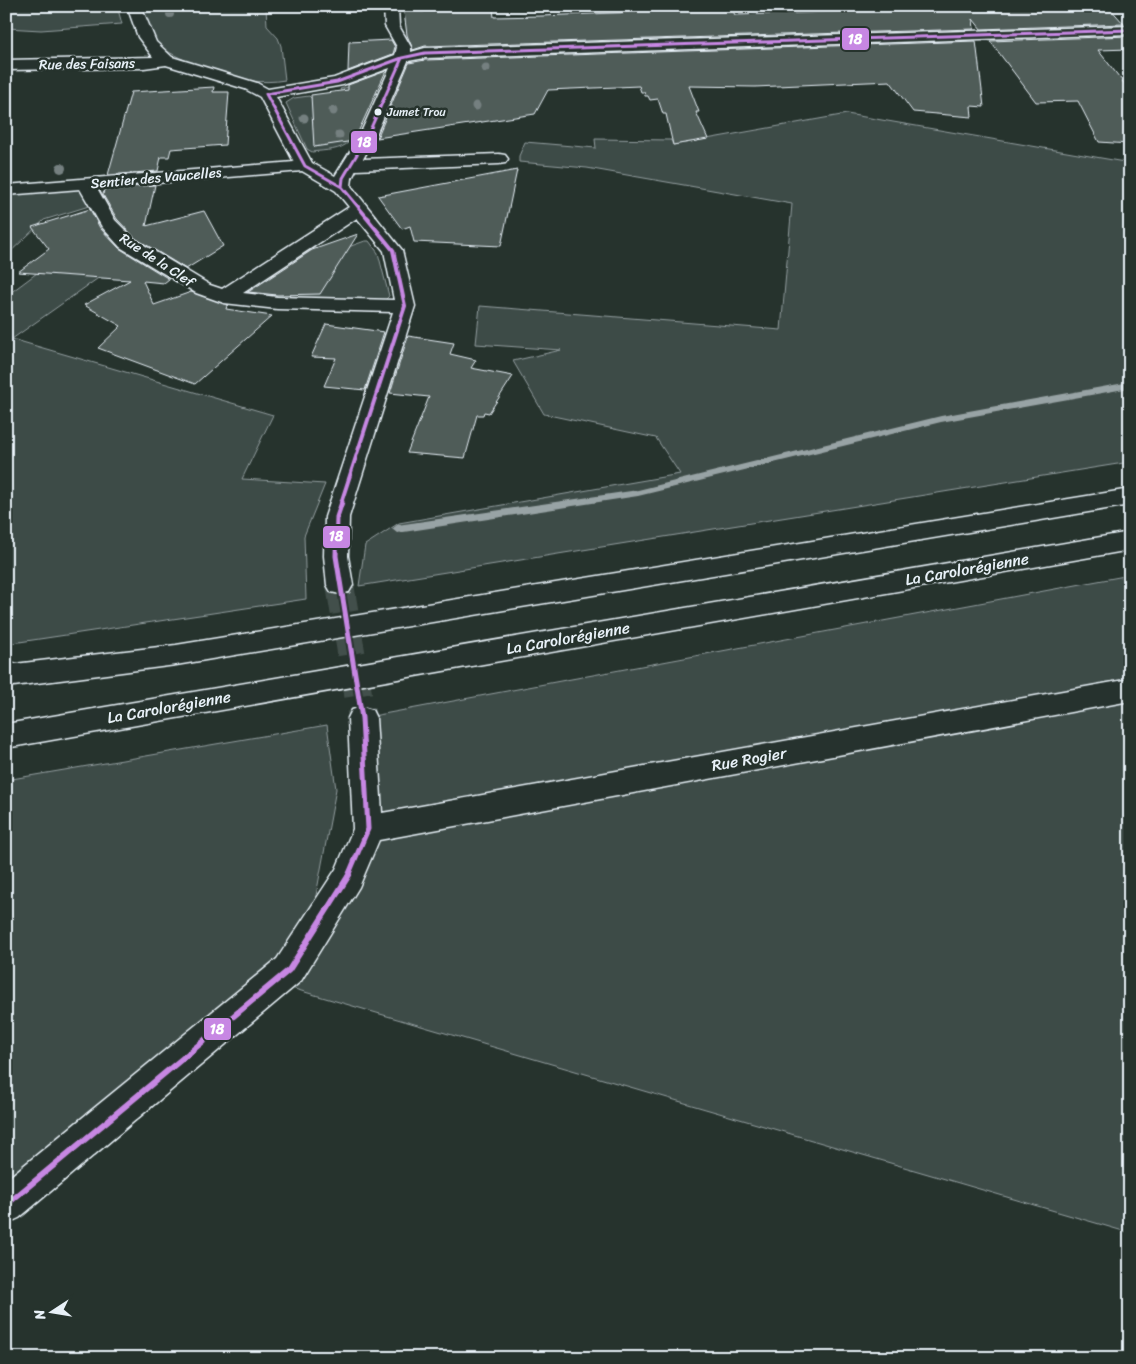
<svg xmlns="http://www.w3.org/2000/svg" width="1136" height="1364" font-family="Sriracha,sans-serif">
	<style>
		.green { fill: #3e4b47; stroke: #939ea0 }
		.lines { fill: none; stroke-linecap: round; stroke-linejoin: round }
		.stream { fill: #98a3a5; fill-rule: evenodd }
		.building { fill: #505c59; stroke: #e8f1f8 }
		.street-tunnel { stroke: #43504b; stroke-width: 28; stroke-dasharray: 28 14; stroke-linecap: butt }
		.street-casing { stroke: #e8f1f8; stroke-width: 3 }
		.highway-casing { stroke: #e8f1f8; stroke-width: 3 }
		.street { fill: #26332d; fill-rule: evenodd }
		.highway { fill: #26332d; fill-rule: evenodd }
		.bus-1-far3-casing { stroke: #26332d; stroke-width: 5 }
		.bus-1-far2-casing { stroke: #26332d; stroke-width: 7 }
		.bus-1-far1-casing { stroke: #26332d; stroke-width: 9 }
		.bus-1-casing { stroke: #26332d; stroke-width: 10 }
		.bus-1-far3 { stroke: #c787e3; stroke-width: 3 }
		.bus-1-far2 { stroke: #c787e3; stroke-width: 4 }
		.bus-1-far1 { stroke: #c787e3; stroke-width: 5 }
		.bus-1 { stroke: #c787e3; stroke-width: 6 }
		.tree { fill: #758080 }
		.bus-dot { fill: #e8f1f8; stroke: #26332d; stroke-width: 2 }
		.labels { text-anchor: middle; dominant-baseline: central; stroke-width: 5; stroke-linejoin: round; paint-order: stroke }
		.far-bus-label { font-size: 12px; fill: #e8f1f8; stroke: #26332d; text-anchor: start }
		.far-street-label { font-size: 14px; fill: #e8f1f8; stroke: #26332d }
		.street-label { font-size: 16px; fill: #e8f1f8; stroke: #26332d }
		.line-badge { stroke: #26332d; stroke-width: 2 }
		.badge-label { font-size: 14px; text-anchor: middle; font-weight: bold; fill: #fff }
	</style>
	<rect width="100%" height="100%" fill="#26332d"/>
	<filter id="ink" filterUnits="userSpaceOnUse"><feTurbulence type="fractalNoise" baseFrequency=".02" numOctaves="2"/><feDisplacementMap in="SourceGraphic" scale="10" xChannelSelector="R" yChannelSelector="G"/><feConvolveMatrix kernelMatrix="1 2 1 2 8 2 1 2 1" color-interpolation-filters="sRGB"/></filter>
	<g filter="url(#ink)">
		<path class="green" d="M6 6H117L122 24 41 30 6 28Z
			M195 6H266L267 26 278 38 281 46 285 80C274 82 262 82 251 81 227 77 180 61 161 47 151 39 148 25 143 13Z
			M373 81 350 141C341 151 325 150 312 152L307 149 286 103 294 98 309 96 312 99 343 94 340 89Z
			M847 114 1130 163V462L359 586 365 545 399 523 680 474 656 438 544 414 513 361 561 350 476 344 480 306 781 330 792 204 587 168 519 162V156L525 142 596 148 595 139 671 140 673 145Z
			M80 188 89 206 44 220 6 256V193Z
			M365 241H369L378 253 389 296 385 300 275 297 263 295 260 290 261 285 314 248 323 256Z
			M72 247 104 274 12 339 273 415 242 479 325 484 304 536 306 599 6 644V296Z
			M1130 575V1233L274 983 6 1196V780L327 725 336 789 314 906 368 829 362 718Z"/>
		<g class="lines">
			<path class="stream" d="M1130 382V388L941 422 638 496 397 533 392 529 397 525 638 490 941 416Z"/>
		</g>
		<path class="building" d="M649 6H720L721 10 733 11 735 15 965 8 964 6H1108L1124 24 981 29 973 19 974 29 425 46 413 50 407 35 404 12H424L425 9H493L494 17 542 16 636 12 635 10 650 9Z
			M1130 36V49L1098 50 1130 91 1129 144 1099 142 1078 101 1036 102 990 41Z
			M391 40 395 47 393 54 348 71 349 42Z
			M976 41 984 107 971 106 972 117 913 112 890 81 755 87 689 86 699 112H696L708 139 673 145 666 114H663L658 99 650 100 648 96H645L644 92H641L639 86 548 90 535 114 377 138 409 63 425 60Z
			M386 71 354 141 314 147 311 95 348 90V85Z
			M214 87 213 92H229L225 145 171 149 169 157H161L158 171 108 175 131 92Z
			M517 170 501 246 414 242 410 226 402 229 378 196Z
			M155 185 146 226 204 211 223 246 186 269 135 238 117 219 103 195 104 189Z
			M90 209 100 228 119 248 169 279 164 283 143 281 154 305 191 292 229 305 227 306 226 309 272 316 195 384 98 348 121 326 84 305 130 280 18 272 49 249 32 227Z
			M358 234 320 294 277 295 248 292 312 250Z
			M326 324 384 332 365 390 324 386 336 358 311 357Z
			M408 336 454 343 450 354 476 360 471 368 513 376 489 413 484 412 483 415H477L465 458 407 453 429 397 390 393Z"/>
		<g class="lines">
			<path class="street-tunnel" d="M340 585 362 718"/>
			<defs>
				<path id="street" d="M127 6H141L156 42 172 57 257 83 268 89 334 78 395 55 397 47 385 26 384 6H398L399 26 411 47V52L425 48 1130 26V34L425 58 408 61 374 139 363 159 499 154 505 155 508 159 505 163 499 164 356 170 352 178 351 186 402 250 415 306 349 517 348 556 353 585 349 592 340 594 331 592 327 585 324 556 325 517 393 312 277 309 224 303 196 293 120 247 102 227 80 189 6 195V185L294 162 260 97 245 89 166 65 144 68 6 70V60L153 57 138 37ZM390 68 358 139 335 176 312 163 276 97 343 85ZM302 171 336 191 349 207 222 289 210 285 134 239 115 220 97 188ZM357 218 384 251 394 300 277 297 243 293Z
					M1130 679V701L379 840 359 887 301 981 19 1218 6 1224V1180L277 959 336 869 353 829 348 718 352 710 362 707 372 710 376 718 382 813Z"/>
				<path id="highway" d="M1130 489V505L176 665 6 687V665L176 645Z
					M1130 532V550L6 748V724Z"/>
			</defs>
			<use href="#street" class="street-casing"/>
			<use href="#highway" class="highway-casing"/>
			<use href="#street" class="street"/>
			<use href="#highway" class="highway"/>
			<defs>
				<path id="bus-1-far3" d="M367 218 342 187 305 166 266 94 337 82 402 58 425 53 1130 30
					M368 218 342 187 343 178 366 139 402 58"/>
				<path id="bus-1-far2" d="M367 217 369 219
					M341 503 405 306 393 250 366 217"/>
				<path id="bus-1-far1" d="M342 502 337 517 336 556 362 718 368 829 348 876"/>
				<path id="bus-1" d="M6 1205 289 970 349 875"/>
			</defs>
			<use href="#bus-1-far3" class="bus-1-far3-casing"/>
			<use href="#bus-1-far2" class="bus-1-far2-casing"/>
			<use href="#bus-1-far1" class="bus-1-far1-casing"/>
			<use href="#bus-1" class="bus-1-casing"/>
			<use href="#bus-1-far3" class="bus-1-far3"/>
			<use href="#bus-1-far2" class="bus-1-far2"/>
			<use href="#bus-1-far1" class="bus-1-far1"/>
			<use href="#bus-1" class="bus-1"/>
		</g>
		<g class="tree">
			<circle cx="170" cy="14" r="4"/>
			<circle cx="486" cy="68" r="4.5"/>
			<circle cx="476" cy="106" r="4.5"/>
			<circle cx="333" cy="111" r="4.5"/>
			<circle cx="304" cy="118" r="4.5"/>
			<circle cx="339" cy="135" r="4.5"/>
			<circle cx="61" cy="168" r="5"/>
		</g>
	</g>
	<circle class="bus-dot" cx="378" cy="112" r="4.5"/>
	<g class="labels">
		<g class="far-bus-label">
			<text x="387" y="112">Jumet Trou</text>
		</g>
		<g class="far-street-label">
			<text transform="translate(87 64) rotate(-1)">Rue des Faisans</text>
			<text transform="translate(156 178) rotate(-5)">Sentier des Vaucelles</text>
			<text transform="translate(157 260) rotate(33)">Rue de la Clef</text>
		</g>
		<g class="street-label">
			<text transform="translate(967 569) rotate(-10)">La Carolorégienne</text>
			<text transform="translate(568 638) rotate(-10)">La Carolorégienne</text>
			<text transform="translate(169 707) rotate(-10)">La Carolorégienne</text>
			<text transform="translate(749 759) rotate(-10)">Rue Rogier</text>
		</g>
	</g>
	<g class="line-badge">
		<rect x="841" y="27" width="29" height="24" rx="5" fill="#c787e3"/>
		<rect x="350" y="130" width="28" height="24" rx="5" fill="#c787e3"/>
		<rect x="322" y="525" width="29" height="24" rx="5" fill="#c787e3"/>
		<rect x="203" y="1017" width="29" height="24" rx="5" fill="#c787e3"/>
	</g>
	<g class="badge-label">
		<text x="855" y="44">18</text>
		<text x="364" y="147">18</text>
		<text x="336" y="541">18</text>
		<text x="217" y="1034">18</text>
	</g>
	<rect width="1136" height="1364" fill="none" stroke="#26332d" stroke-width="25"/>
	<rect x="12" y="12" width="1111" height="1339" fill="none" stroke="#e8f1f8" stroke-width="2" filter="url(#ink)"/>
	<g transform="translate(52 1312) rotate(258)" stroke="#26332d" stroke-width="4" paint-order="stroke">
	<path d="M0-4L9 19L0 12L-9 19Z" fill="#e8f1f8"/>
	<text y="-8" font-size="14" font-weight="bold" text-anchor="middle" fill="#e8f1f8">N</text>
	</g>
</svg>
